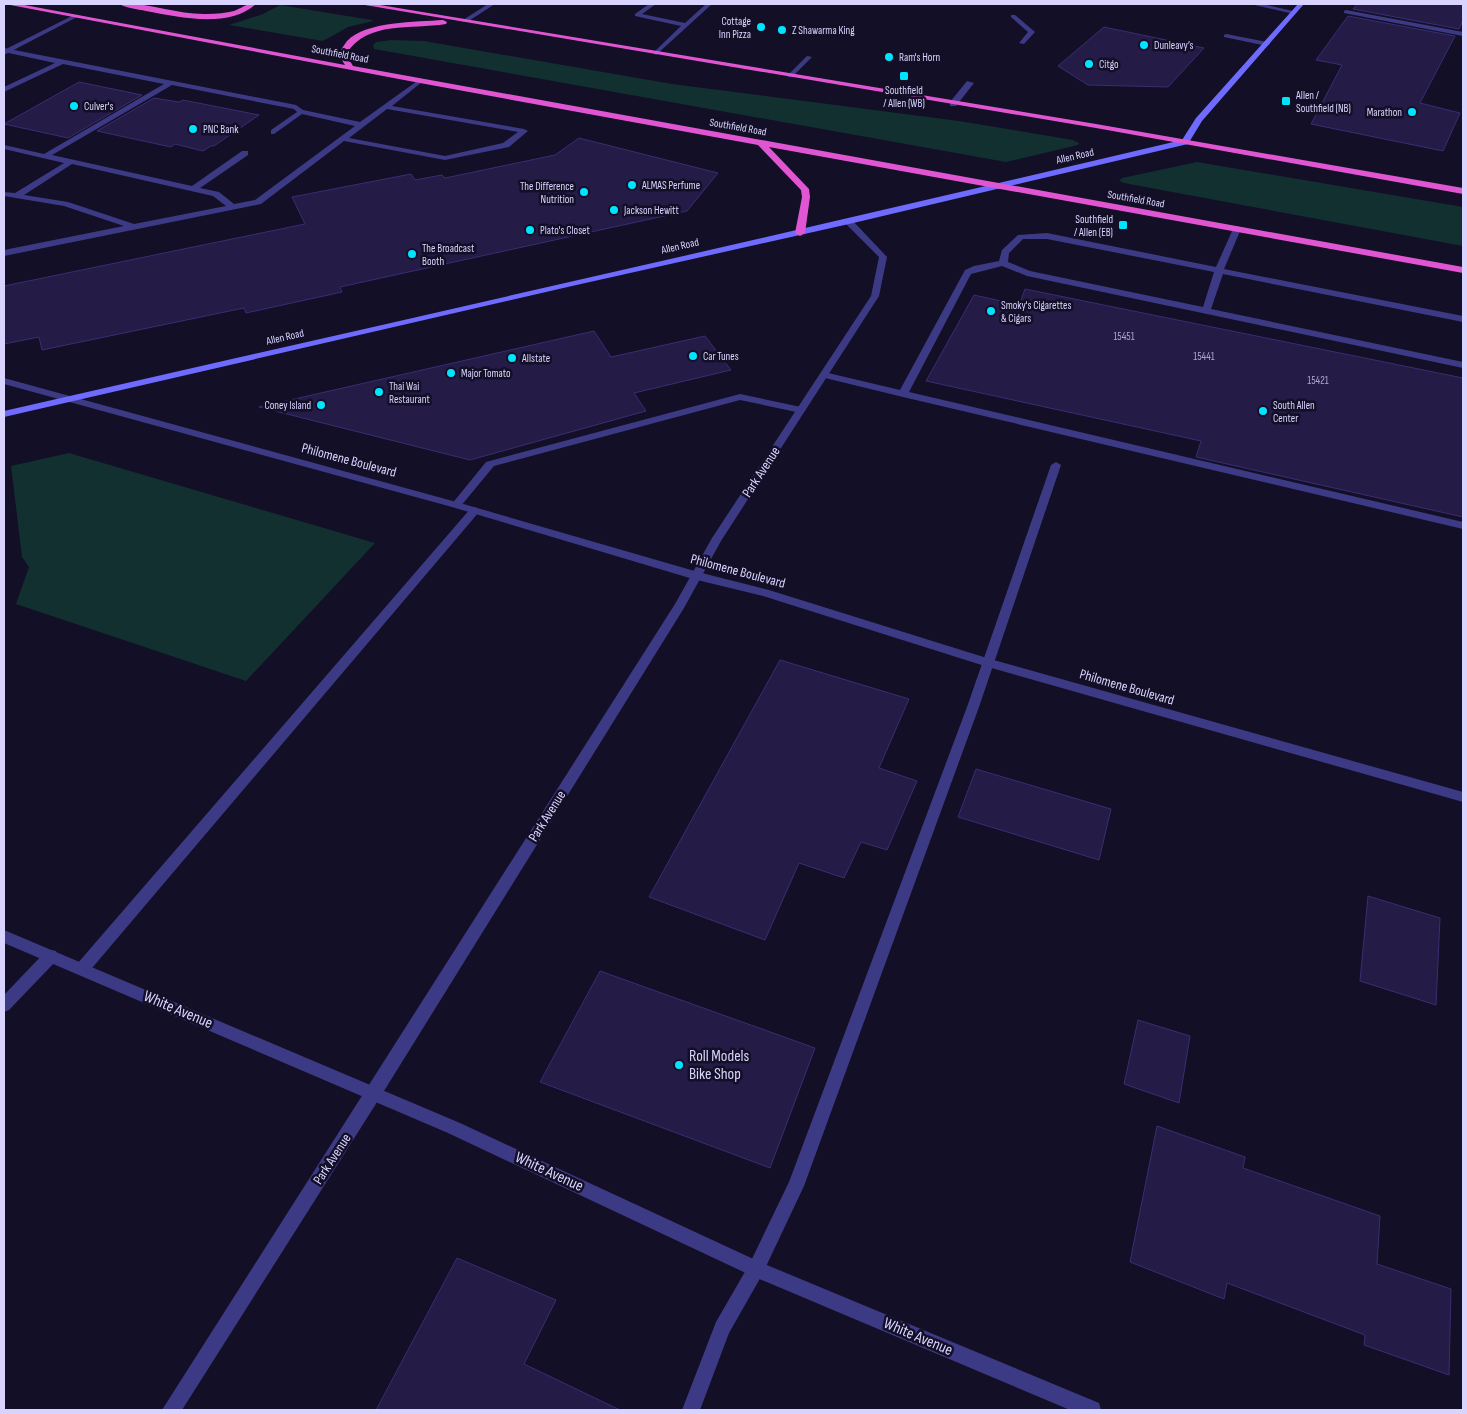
<svg xmlns="http://www.w3.org/2000/svg" width="1467" height="1414" font-family="'Sofia Sans Condensed',sans-serif">
	<style>
		.green { fill: #12302f }
		.building { fill: #241b47; stroke: #3b2d73 }
		.lines { fill: none; stroke-linecap: round; stroke-linejoin: round }
		.service { fill: #3d3a85; fill-rule: evenodd }
		.minor { fill: #3d3a85; fill-rule: evenodd }
		.tertiary { fill: #3d3a85; fill-rule: evenodd }
		.secondary { fill: #6f6bff; fill-rule: evenodd }
		.trunk { fill: #e055d1; fill-rule: evenodd }
		.poi-dot { fill: #00e5ff; stroke: #130f26; stroke-width: 2 }
		.labels { text-anchor: middle; dominant-baseline: central; stroke-width: 5; stroke-linejoin: round; paint-order: stroke }
		.far-poi-label { font-size: 11px; fill: #d9d4ff; stroke: #130f26; text-anchor: start }
		.far-street-label { font-size: 11px; fill: #d9d4ff; stroke: #130f26 }
		.number-label { font-size: 11px; fill: #aca6d1 }
		.street-label { font-size: 14px; fill: #d9d4ff; stroke: #130f26 }
		.near-street-label { font-size: 16px; fill: #d9d4ff; stroke: #130f26 }
		.near-poi-label { font-size: 16px; fill: #d9d4ff; stroke: #130f26; text-anchor: start }
	</style>
	<rect width="100%" height="100%" fill="#130f26"/>
	<path class="green" d="M280 5 372 20 373 21 348 27 323 41 229 25 263 14Z
		M391 40 424 41 672 84 959 121 1073 140 1079 143 1078 145 1006 162 374 49 373 45 376 42Z
		M1197 162 1463 207V246L1124 183 1119 181 1122 178Z
		M69 453 375 543 246 681 16 604 29 567 22 557 11 466Z"/>
	<path class="building" d="M1357 4H1463V20L1459 29 1353 9Z
		M1348 16 1455 36 1420 103 1460 113 1443 151 1311 124 1342 65 1316 60Z
		M1104 27 1204 48 1168 87 1088 85 1058 66Z
		M79 82 142 95 68 138 4 124Z
		M154 98 179 102 183 100 259 115 214 146H211L203 151 175 144 171 147 97 131Z
		M579 138 718 173 687 211 340 287 342 292 246 313 244 308 42 350 39 337 4 344V286L305 224 292 197 411 174 415 180 442 175 445 178 555 155Z
		M1025 289 1463 378V517L1196 457 1201 441 926 381 974 295 1019 305Z
		M594 331 611 357 705 336 731 370 634 393 646 411 470 460 259 407Z
		M780 660 909 699 879 768 917 781 887 850 861 842 844 878 799 863 765 940 649 897Z
		M976 769 1111 809 1099 860 958 817Z
		M1368 896 1440 918 1436 1005 1360 981Z
		M600 971 815 1048 770 1168 540 1082Z
		M1138 1020 1190 1036 1179 1103 1124 1084Z
		M1157 1126 1245 1157 1243 1168 1380 1216 1377 1264 1451 1289 1449 1375 1364 1345 1365 1335 1227 1283 1224 1299 1130 1262Z
		M457 1258 556 1300 524 1364 620 1410H376Z"/>
	<g class="lines">
		<path class="service" d="M488 4H495L467 22H463V20Z
			M649 4H656L642 14 685 23 706 4H712L656 55 653 53 654 52 681 26 635 16V14Z
			M1250 4H1262L1297 12 1294 14Z
			M1346 10 1463 32V36L1344 13V11Z
			M1011 15H1015L1035 32 1024 44 1019 43 1028 32 1011 17Z
			M1226 34 1267 42 1270 44 1267 46 1224 37V35Z
			M4 48 296 105 303 110 360 122 420 79 422 80V82L392 106 524 129 528 131 509 147 445 160 344 141 261 204 4 256V250L124 226 64 206 4 196V192L15 193 64 163 4 149V145L44 154 164 84 63 64 4 92V87L55 63 4 52ZM172 85 294 109 297 112 271 130V134H274L302 114 355 126 255 200 234 204 219 192 200 188 248 155V151H242L192 186 52 155ZM387 109 518 132 503 143 445 156 349 138ZM72 164 213 196 226 206 134 224 68 202 24 195Z
			M807 56 812 57 792 77H788V75Z
			M967 81 974 83 956 106H950V102Z
			M1237 226 1241 229 1224 269 1463 316V322L1223 274 1211 309 1463 362V368L1027 276 1002 266 971 274 909 392 1463 522V529L903 397 821 377 819 375 824 372 900 390 965 270 974 266 999 261 1002 250 1018 235 1047 233 1216 267 1233 229ZM1023 239H1047L1214 272 1203 307 1030 271 1008 262 1009 253Z
			M740 394 801 407 806 410 801 413 740 400 494 466 460 507 456 508 451 505 486 462Z
			M1056 462 1061 465 979 707 804 1186 762 1275 729 1333 700 1410H682L716 1322 750 1263 789 1182 967 707 1051 465Z
			M475 507 480 510 479 512 87 974 82 975 77 974 75 969 77 964 471 508Z
			M51 950 56 951 58 956 56 961 9 1010 4 1012V995L46 951Z"/>
		<path class="minor" d="M74 15 79 16 4 55V50Z
			M4 378 460 503 698 572 769 590 990 659 1463 792V802L988 667 763 596 693 579 452 507 4 384Z
			M4 930 460 1123 762 1263 1099 1403 1101 1410H1070L750 1275 448 1133 4 943Z"/>
		<path class="tertiary" d="M846 220H852L887 257 879 296 721 541 684 608 379 1099 182 1410H162L675 604 712 538 871 296 879 257 846 224Z"/>
		<path class="secondary" d="M1298 4H1304L1202 121 1188 144 849 224 572 286 4 417V411C397 321 790 233 1182 140L1196 118Z"/>
		<path class="trunk" d="M5 4H19L345 65 338 54C341 50 344 45 347 41 366 21 417 22 443 20L447 22 446 24C411 30 368 20 346 54L353 66 1463 267V273L769 147 809 189 810 197 805 233 800 236 795 233 802 197 801 190 758 145 420 83Z
			M119 4C149 2 178 15 207 14 217 14 226 13 234 11 243 8 246 3 256 4 228 29 179 17 146 11 137 9 126 8 119 4Z
			M359 4H374L1096 124 1463 188V194L1096 128Z"/>
	</g>
	<g class="poi-dot">
		<circle cx="761" cy="27" r="5"/>
		<circle cx="782" cy="30" r="5"/>
		<circle cx="1144" cy="45" r="5"/>
		<circle cx="889" cy="57" r="5"/>
		<circle cx="1089" cy="64" r="5"/>
		<rect x="899" y="71" width="10" height="10" rx="2.5"/>
		<rect x="1281" y="96" width="10" height="10" rx="2.5"/>
		<circle cx="74" cy="106" r="5"/>
		<circle cx="1412" cy="112" r="5"/>
		<circle cx="193" cy="129" r="5"/>
		<circle cx="632" cy="185" r="5"/>
		<circle cx="584" cy="192" r="5"/>
		<circle cx="614" cy="210" r="5"/>
		<rect x="1118" y="220" width="10" height="10" rx="2.5"/>
		<circle cx="530" cy="230" r="5"/>
		<circle cx="412" cy="254" r="5"/>
		<circle cx="991" cy="311" r="5"/>
		<circle cx="693" cy="356" r="5"/>
		<circle cx="512" cy="358" r="5"/>
		<circle cx="451" cy="373" r="5"/>
		<circle cx="379" cy="392" r="5"/>
		<circle cx="321" cy="405" r="5"/>
		<circle cx="1263" cy="411" r="5"/>
		<circle cx="679" cy="1065" r="5"/>
	</g>
	<g class="labels">
		<g class="far-poi-label">
			<text x="751" y="21" text-anchor="end">Cottage<tspan x="751" dy="13">Inn Pizza</tspan></text>
			<text x="792" y="30">Z Shawarma King</text>
			<text x="1154" y="45">Dunleavy’s</text>
			<text x="899" y="57">Ram's Horn</text>
			<text x="1099" y="64">Citgo</text>
			<text x="904" y="90" text-anchor="middle">Southfield<tspan x="904" dy="13">/ Allen (WB)</tspan></text>
			<text x="1296" y="95">Allen /<tspan x="1296" dy="13">Southfield (NB)</tspan></text>
			<text x="84" y="106">Culver's</text>
			<text x="1402" y="112" text-anchor="end">Marathon</text>
			<text x="203" y="129">PNC Bank</text>
			<text x="642" y="185">ALMAS Perfume</text>
			<text x="574" y="186" text-anchor="end">The Difference<tspan x="574" dy="13">Nutrition</tspan></text>
			<text x="624" y="210">Jackson Hewitt</text>
			<text x="1113" y="219" text-anchor="end">Southfield<tspan x="1113" dy="13">/ Allen (EB)</tspan></text>
			<text x="540" y="230">Plato's Closet</text>
			<text x="422" y="248">The Broadcast<tspan x="422" dy="13">Booth</tspan></text>
			<text x="1001" y="305">Smoky's Cigarettes<tspan x="1001" dy="13">&amp; Cigars</tspan></text>
			<text x="703" y="356">Car Tunes</text>
			<text x="522" y="358">Allstate</text>
			<text x="461" y="373">Major Tomato</text>
			<text x="389" y="386">Thai Wai<tspan x="389" dy="13">Restaurant</tspan></text>
			<text x="311" y="405" text-anchor="end">Coney Island</text>
			<text x="1273" y="405">South Allen<tspan x="1273" dy="13">Center</tspan></text>
		</g>
		<g class="far-street-label">
			<text transform="translate(340 54) rotate(11)">Southfield Road</text>
			<text transform="translate(738 127) rotate(10)">Southfield Road</text>
			<text transform="translate(1075 156) rotate(-13)">Allen Road</text>
			<text transform="translate(1136 199) rotate(10)">Southfield Road</text>
			<text transform="translate(680 246) rotate(-13)">Allen Road</text>
			<text transform="translate(285 337) rotate(-13)">Allen Road</text>
		</g>
		<g class="number-label">
			<text x="1124" y="336">15451</text>
			<text x="1204" y="356">15441</text>
			<text x="1318" y="380">15421</text>
		</g>
		<g class="street-label">
			<text transform="translate(349 460) rotate(15)">Philomene Boulevard</text>
			<text transform="translate(761 472) rotate(-57)">Park Avenue</text>
			<text transform="translate(738 571) rotate(15)">Philomene Boulevard</text>
			<text transform="translate(1127 687) rotate(16)">Philomene Boulevard</text>
			<text transform="translate(547 816) rotate(-58)">Park Avenue</text>
			<text transform="translate(332 1159) rotate(-57)">Park Avenue</text>
		</g>
		<g class="near-street-label">
			<text transform="translate(178 1010) rotate(23)">White Avenue</text>
			<text transform="translate(549 1172) rotate(25)">White Avenue</text>
			<text transform="translate(918 1337) rotate(23)">White Avenue</text>
		</g>
		<g class="near-poi-label">
			<text x="689" y="1056">Roll Models<tspan x="689" dy="18">Bike Shop</tspan></text>
		</g>
	</g>
	<rect width="1467" height="1414" fill="none" stroke="#d9d4ff" stroke-width="10"/>
</svg>
